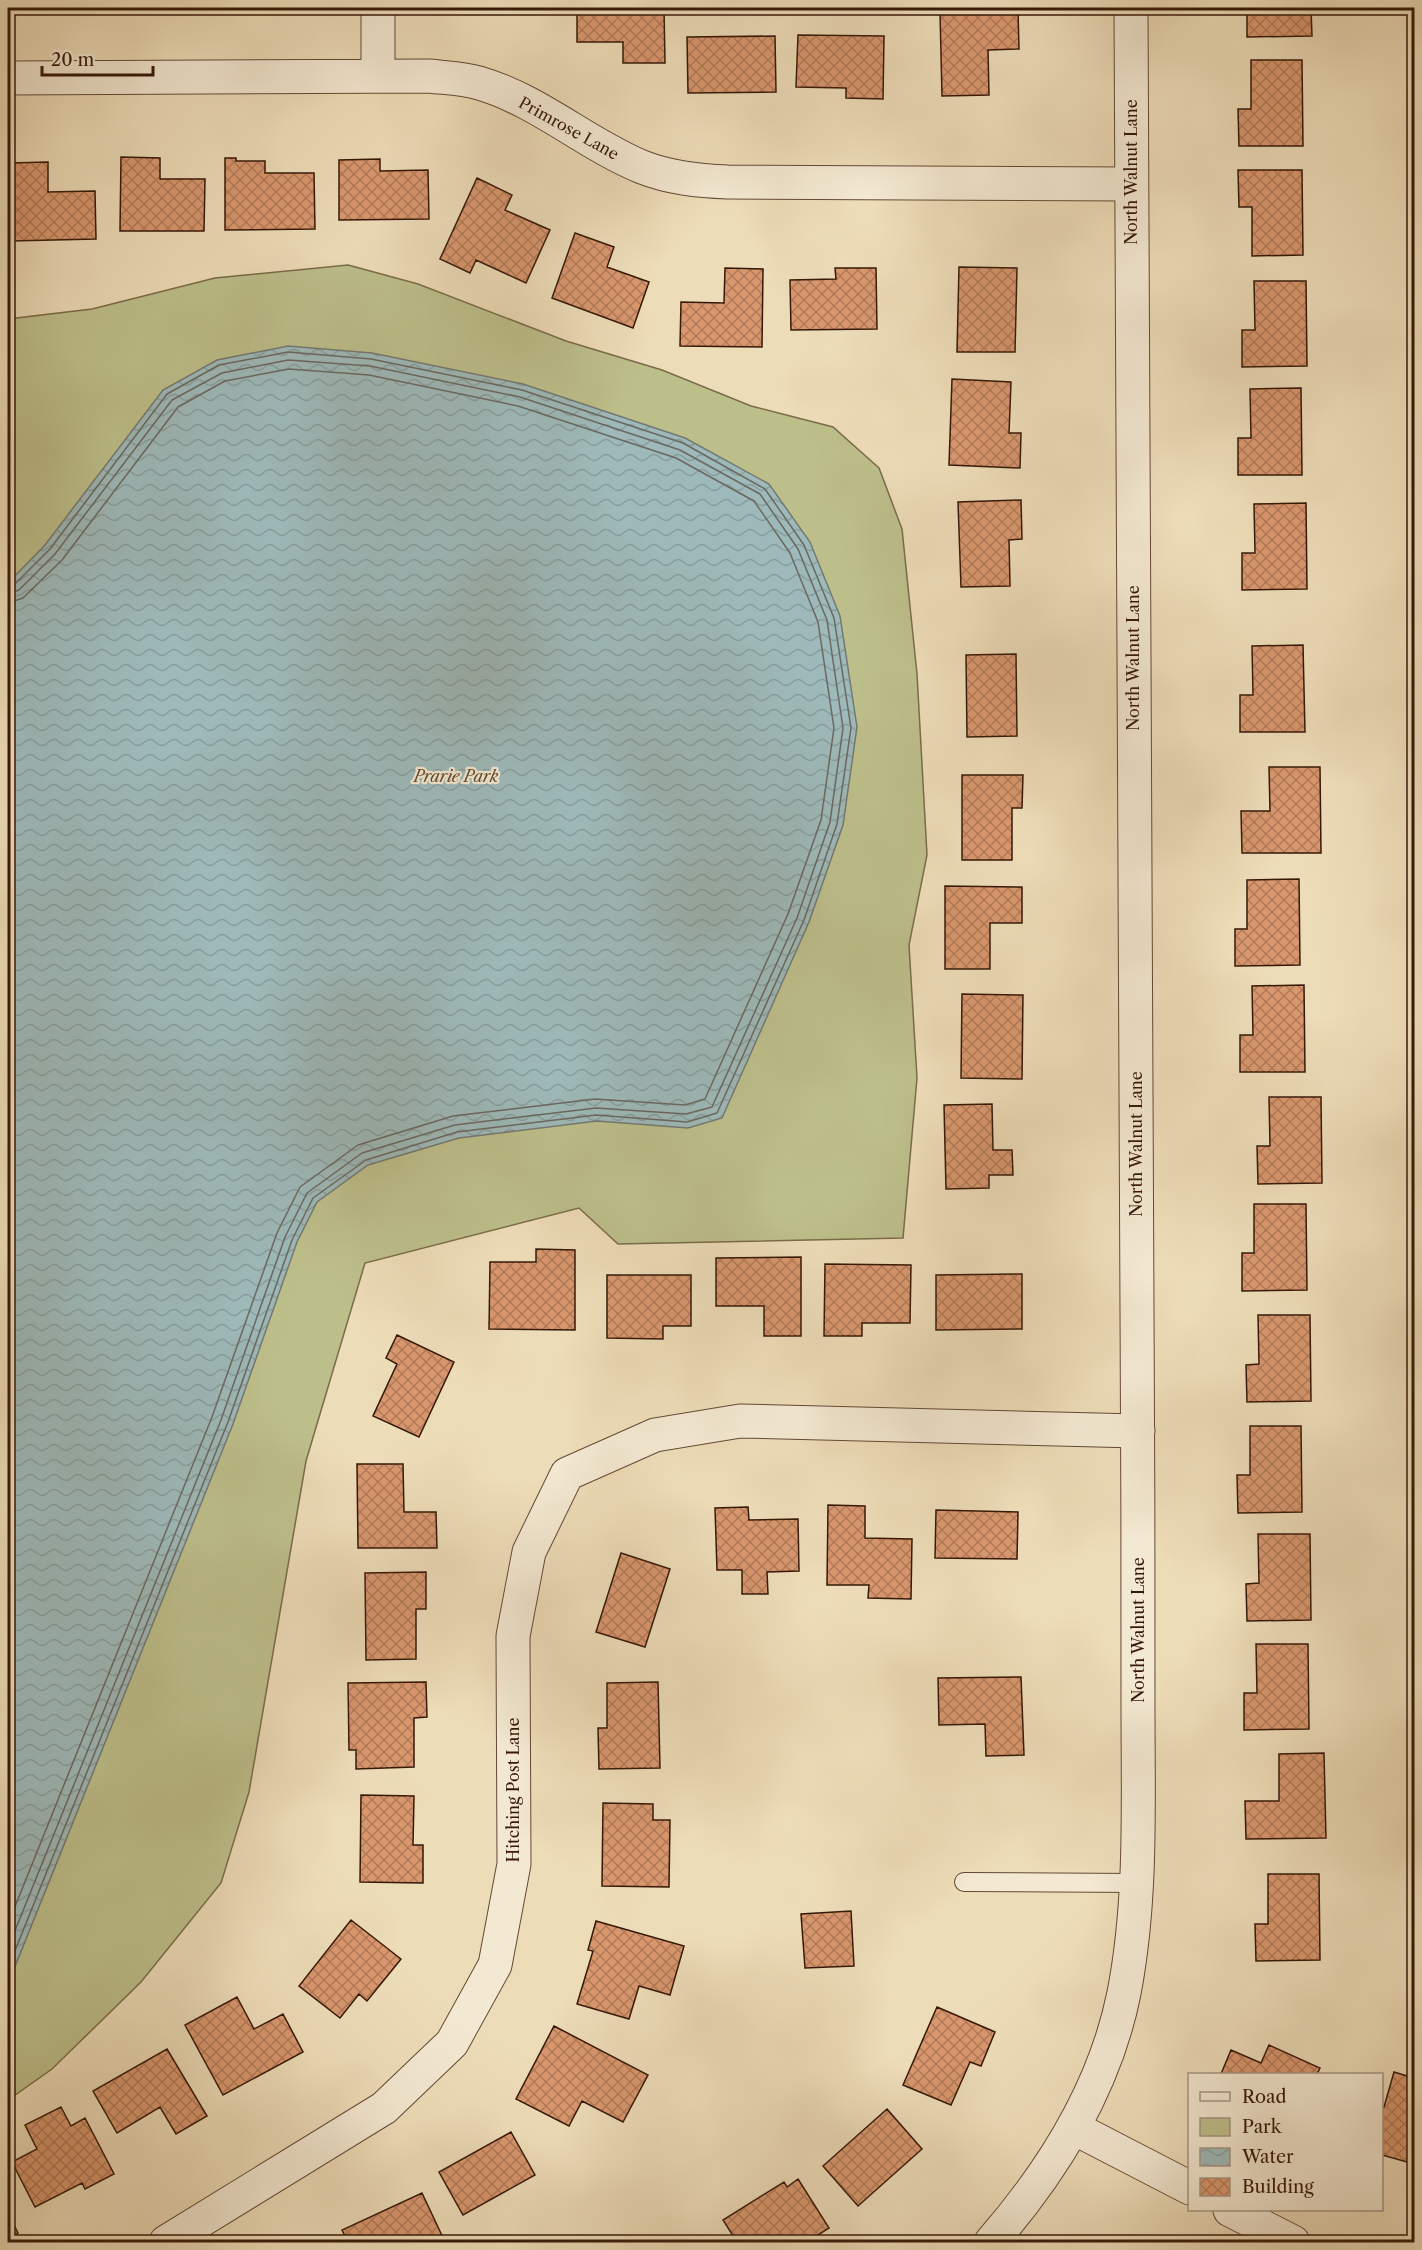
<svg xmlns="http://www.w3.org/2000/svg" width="1422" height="2250" font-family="'Libre Caslon Text',serif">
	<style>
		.green { fill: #bdbf8b; stroke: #7a6c4a; stroke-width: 1.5 }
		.water { fill: url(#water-waves); stroke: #747972; stroke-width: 1.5 }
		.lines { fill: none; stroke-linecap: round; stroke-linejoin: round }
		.shore { stroke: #6a6860; stroke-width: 1.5 }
		.building { fill: url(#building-cross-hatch); stroke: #361808; stroke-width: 1.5 }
		.service-casing { stroke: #644934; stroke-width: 20 }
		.minor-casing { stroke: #644934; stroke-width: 35 }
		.tertiary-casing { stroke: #644934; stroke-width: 35 }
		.service { stroke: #f3e8d1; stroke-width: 18 }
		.minor { stroke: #f3e8d1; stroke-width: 33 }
		.tertiary { stroke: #f3e8d1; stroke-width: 33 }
		.labels { text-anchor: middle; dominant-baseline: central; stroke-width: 4.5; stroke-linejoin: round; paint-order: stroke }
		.street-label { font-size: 16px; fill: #361808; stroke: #f3e8d1 }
		.park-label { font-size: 16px; font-style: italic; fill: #5e4a2f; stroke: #f3e8d1 }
	</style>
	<defs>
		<pattern id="water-waves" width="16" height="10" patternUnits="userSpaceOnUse" patternTransform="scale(1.5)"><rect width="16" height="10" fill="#9db9b9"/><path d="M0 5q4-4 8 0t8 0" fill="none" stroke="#889e9e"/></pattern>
		<pattern id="building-cross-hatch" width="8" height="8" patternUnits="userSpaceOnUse" patternTransform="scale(1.5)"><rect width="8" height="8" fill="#d9976e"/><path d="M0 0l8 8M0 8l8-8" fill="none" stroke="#b17a58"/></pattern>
	</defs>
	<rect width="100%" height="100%" fill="#eddcb8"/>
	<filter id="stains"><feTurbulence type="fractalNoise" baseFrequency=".00333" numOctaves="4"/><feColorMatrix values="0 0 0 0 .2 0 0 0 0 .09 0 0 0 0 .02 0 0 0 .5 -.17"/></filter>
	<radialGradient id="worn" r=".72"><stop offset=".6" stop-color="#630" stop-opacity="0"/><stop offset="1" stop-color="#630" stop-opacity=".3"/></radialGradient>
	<path class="green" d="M348 265 418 284 566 341 662 370 751 406 833 427 879 468 902 529 917 674 927 855 909 945 917 1078 903 1238 618 1244 579 1208 365 1263 306 1461 249 1792 221 1883 141 1982 52 2069 8 2100V319L92 309 215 278Z"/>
	<path class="water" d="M288 346 372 353 523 384 685 438 769 484 810 542 840 616 857 727 843 825 809 922 722 1118 688 1128 597 1121 459 1138 368 1165 317 1202 297 1242 233 1424 8 1984V583L45 545 163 390 217 360Z"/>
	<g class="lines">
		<path class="shore" d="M8 586 14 585 50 549 167 394 219 365 288 352 371 359 522 390 683 443 765 489 804 545 834 618 851 728 837 824 804 920 717 1113 687 1122 596 1115 457 1132 366 1160 313 1198 292 1240 228 1422 8 1968
			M8 594 19 590 55 554 172 400 222 373 288 360 370 366 520 397 680 450 760 494 798 549 827 620 843 728 830 822 797 918 712 1107 686 1114 596 1108 455 1125 362 1153 307 1193 285 1237 221 1420 8 1948
			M8 603 23 598 62 560 178 407 225 381 289 369 369 375 518 406 676 458 754 501 790 553 818 622 834 728 821 820 788 914 705 1099 685 1105 595 1099 453 1116 358 1145 300 1187 277 1233 212 1417 8 1924"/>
	</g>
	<path class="building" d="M577 8H664L665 63H623V42H577Z
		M1247 8H1311L1312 36 1247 37Z
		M1018 10 1019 49 988 50 989 95 942 96 940 12Z
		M798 35 884 36 883 99 846 98V88L796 87Z
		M775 36 776 92 688 93 687 37Z
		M1251 60H1302L1303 146H1239L1238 109H1251Z
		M121 157 160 158V179H205L204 231H120Z
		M225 158H236V161H265V173H314L315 229 225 230Z
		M380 159V171L428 170 429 219 339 220V160Z
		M48 162V192L95 191 96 239 11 241 10 163Z
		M1238 170H1302L1303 255 1252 256V207H1239Z
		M477 178 512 195 505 210 550 230 526 283 476 260 470 273 440 259Z
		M575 233 614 247 607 267 649 282 633 328 552 298Z
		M959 267 1017 268 1015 352H957Z
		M725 268 763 269 762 347 680 346 681 302 724 303Z
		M835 268H876L877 329 791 330 790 280 836 279Z
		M1254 281H1306L1307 366 1242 367V330H1255Z
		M952 379 1011 382 1009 433H1021L1020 468 949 465Z
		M1301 388 1302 475H1238V438H1251L1250 389Z
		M1413 390H1414V475H1413Z
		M1021 500 1022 539 1009 540 1010 586 961 587 958 502Z
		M1306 503 1307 589 1242 590V553H1255L1254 504Z
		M1303 645 1305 732H1240V695H1253L1252 646Z
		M1016 654 1017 736 967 737 966 655Z
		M1269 767H1320L1321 853H1242L1241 811H1270Z
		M962 775H1023L1022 808H1012V860H962Z
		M1299 879 1300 965 1235 966V929H1247V880Z
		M945 886 1022 887V923H990V969H945Z
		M1304 985 1305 1072H1240V1035H1253L1252 986Z
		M962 994 1023 995 1022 1079 961 1078Z
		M1269 1097H1321L1322 1183 1258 1184 1257 1146H1270Z
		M992 1104 993 1150H1012L1013 1175H989V1188L946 1189 944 1105Z
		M1254 1204H1306L1307 1290 1242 1291V1253H1254Z
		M536 1249 575 1250V1330L489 1329 490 1262H536Z
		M801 1257V1336H764V1306H716V1258Z
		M825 1264 911 1265 910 1323H862V1336H824Z
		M1022 1274V1329L936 1330V1275Z
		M607 1275H691V1326H663V1339L607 1338Z
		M1258 1315H1310L1311 1401 1247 1402 1246 1365 1259 1364Z
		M397 1335 454 1362 419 1437 373 1416 397 1364 386 1358Z
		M1250 1426H1301L1302 1512 1238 1513 1237 1475H1250Z
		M357 1464H403L404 1512H436L437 1548H358Z
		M828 1505 865 1506V1538L912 1539 911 1599 868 1598 869 1585H827Z
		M748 1507 749 1520 798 1519 799 1571 767 1572 768 1594H742V1570H717L715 1508Z
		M936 1510 1018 1512 1017 1559 935 1558Z
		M1258 1534H1310L1311 1620 1247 1621 1246 1584 1259 1583Z
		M621 1553 670 1569 645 1647 596 1632Z
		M426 1572V1609H416V1659L366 1660 365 1573Z
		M1256 1644H1308L1309 1729 1244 1730V1693H1257Z
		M1021 1677 1024 1755 986 1756 985 1724 939 1725 938 1678Z
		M426 1682 427 1717 414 1718V1767L356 1769V1750H349L348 1683Z
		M658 1682 660 1768 599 1769 598 1728H607V1683Z
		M1324 1753 1326 1838 1246 1839 1245 1801H1279V1754Z
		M361 1795 414 1796 413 1845H423V1883L360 1882Z
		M603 1803 653 1804V1820H670L669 1887 602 1886Z
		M1268 1874H1319L1320 1960 1256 1961 1255 1924H1268Z
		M851 1911 854 1966 805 1968 801 1914Z
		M351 1920 401 1959 367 2001 359 1994 340 2018 299 1986Z
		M596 1921 684 1946 670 1995 639 1986 629 2019 577 2004 593 1951 588 1950Z
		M237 1997 254 2029 283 2014 303 2052 223 2095 185 2025Z
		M937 2007 995 2032 981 2066 970 2062 951 2105 903 2085Z
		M554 2026 648 2075 623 2122 582 2101 569 2126 516 2099Z
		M1269 2045 1320 2068 1317 2074H1221L1231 2050 1261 2063Z
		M167 2049 207 2116 176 2134 160 2107 117 2133 93 2091Z
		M1394 2072 1414 2078V2164L1382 2155V2106L1384 2107Z
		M61 2107 71 2126 85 2118 114 2174 85 2189 82 2183 35 2207 12 2162 37 2149 25 2125Z
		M887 2109 922 2149 858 2206 823 2166Z
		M511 2132 535 2175 463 2215 439 2172Z
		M798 2179 829 2228 807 2242H737L723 2220 784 2182 787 2187Z
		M422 2193 445 2242H348L342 2230Z
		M8 2213 18 2233 8 2239Z"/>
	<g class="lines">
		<defs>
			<path id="service" d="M964 1882 1136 1883"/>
			<path id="minor" d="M378 8V76
				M8 78 429 76C446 78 463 78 479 83 538 100 586 144 642 167 670 178 698 181 728 182L1131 184
				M1074 2128 1190 2188
				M1230 2210 1293 2242
				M166 2242 384 2108 452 2043 495 1965 514 1864 513 1636 529 1552 567 1474 655 1435 740 1421 1138 1431"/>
			<path id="tertiary" d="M991 2242C1053 2171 1105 2088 1124 1993 1142 1900 1138 1803 1138 1709 1138 1576 1138 1442 1137 1309 1134 875 1131 441 1131 8"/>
		</defs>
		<use href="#service" class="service-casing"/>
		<use href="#minor" class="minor-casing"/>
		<use href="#tertiary" class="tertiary-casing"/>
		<use href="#service" class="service"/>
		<use href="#minor" class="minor"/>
		<use href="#tertiary" class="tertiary"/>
	</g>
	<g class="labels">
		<g class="street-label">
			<text transform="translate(569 128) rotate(29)">Primrose Lane</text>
			<text transform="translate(1131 172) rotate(-90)">North Walnut Lane</text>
			<text transform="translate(1133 658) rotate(-90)">North Walnut Lane</text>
			<text transform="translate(1136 1144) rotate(-90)">North Walnut Lane</text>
			<text transform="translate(1138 1630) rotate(-90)">North Walnut Lane</text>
			<text transform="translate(513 1790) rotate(-90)">Hitching Post Lane</text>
		</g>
		<g class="park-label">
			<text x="456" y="776">Prarie Park</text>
		</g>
	</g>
	<rect width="1422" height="2250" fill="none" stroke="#eddcb8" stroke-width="30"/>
	<rect x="9" y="9" width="1404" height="2232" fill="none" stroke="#361808" stroke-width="3"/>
	<rect x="15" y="15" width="1392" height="2220" fill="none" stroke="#361808" stroke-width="1.5"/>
	<rect x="1188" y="2073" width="195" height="138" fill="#f3e8d1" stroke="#a79581" stroke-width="1.5"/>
	<rect x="1200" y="2092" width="30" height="9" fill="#f3e8d1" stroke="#a79581" stroke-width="1.5"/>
	<text x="1242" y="2103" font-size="18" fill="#361808">Road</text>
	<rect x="1200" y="2118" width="30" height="18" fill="#bdbf8b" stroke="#a79581" stroke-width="1.5"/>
	<text x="1242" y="2133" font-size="18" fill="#361808">Park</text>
	<rect x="1200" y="2148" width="30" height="18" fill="url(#water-waves)" stroke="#a79581" stroke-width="1.5"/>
	<text x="1242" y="2163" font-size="18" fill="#361808">Water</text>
	<rect x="1200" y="2178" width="30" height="18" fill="url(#building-cross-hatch)" stroke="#a79581" stroke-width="1.5"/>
	<text x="1242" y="2193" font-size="18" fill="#361808">Building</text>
	<path d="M42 66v9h111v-9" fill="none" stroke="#361808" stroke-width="3"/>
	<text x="51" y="66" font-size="18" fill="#361808" stroke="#f3e8d1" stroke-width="4.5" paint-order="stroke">20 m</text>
	<rect width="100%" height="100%" filter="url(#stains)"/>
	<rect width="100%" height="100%" fill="url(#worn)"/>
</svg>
